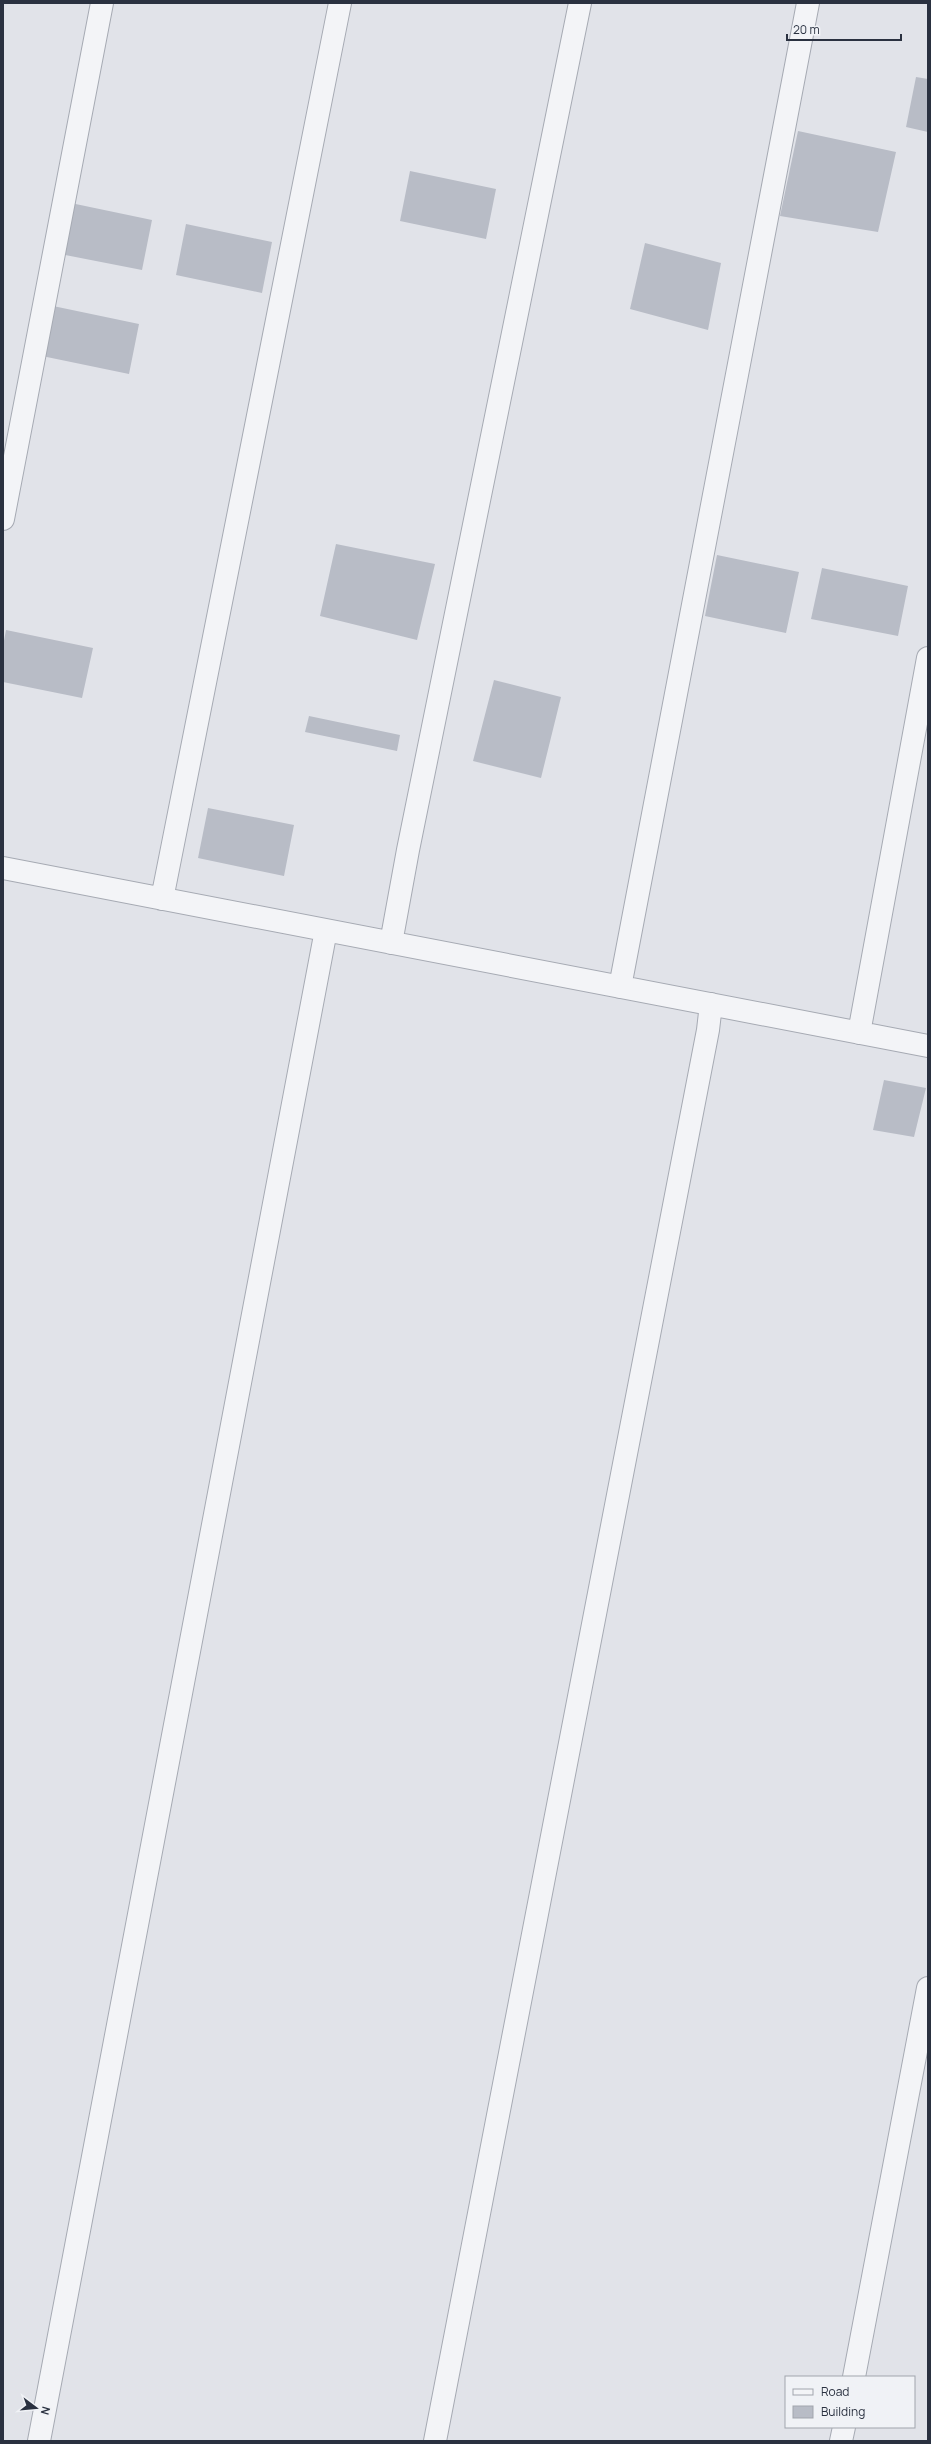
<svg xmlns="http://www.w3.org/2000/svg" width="931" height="2444" font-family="Manrope,sans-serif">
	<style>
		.building { fill: #b8bcc6 }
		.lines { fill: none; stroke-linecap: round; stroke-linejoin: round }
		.minor-casing { stroke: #a6aab3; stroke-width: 24 }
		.tertiary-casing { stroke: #a6aab3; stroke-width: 24 }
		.minor { stroke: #f3f4f7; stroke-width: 22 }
		.tertiary { stroke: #f3f4f7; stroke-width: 22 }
	</style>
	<rect width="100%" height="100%" fill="#e1e3e9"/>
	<path class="building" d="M916 77 928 79V132L906 127Z
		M798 131 896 152 878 232 780 216Z
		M410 171 496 189 486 239 400 221Z
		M66 202 152 220 142 270 55 253Z
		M186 224 272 242 262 293 176 275Z
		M645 243 721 263 708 330 630 309Z
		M53 306 139 324 129 374 42 356Z
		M336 544 435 564 417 640 320 616Z
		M717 555 799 572 786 633 705 616Z
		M822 568 908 586 898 636 811 619Z
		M6 630 93 648 82 698 3 682V646Z
		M494 680 561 697 541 778 473 761Z
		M309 716 400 735 397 751 305 732Z
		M208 808 294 825 284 876 198 858Z
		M884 1080 926 1088 914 1137 873 1130Z"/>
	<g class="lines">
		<defs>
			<path id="minor" d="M3 519 102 3
				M3 868 928 1046
				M162 899 340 3
				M391 943 408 850 580 3
				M620 987 808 3
				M859 1033 928 658
				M39 2441 326 930
				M435 2441 708 1030 711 1004"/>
			<path id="tertiary" d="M854 2377 928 1988
				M841 2441 844 2427"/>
		</defs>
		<use href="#minor" class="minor-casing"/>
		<use href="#tertiary" class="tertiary-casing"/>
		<use href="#minor" class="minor"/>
		<use href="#tertiary" class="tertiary"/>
	</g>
	<rect width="931" height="2444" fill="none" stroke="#2a3140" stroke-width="8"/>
	<rect x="785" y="2376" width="130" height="52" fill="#f0f2f6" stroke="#a1a5ad"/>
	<rect x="793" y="2389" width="20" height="6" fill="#f3f4f7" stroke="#a1a5ad"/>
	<text x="821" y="2396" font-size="12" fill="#2a3140">Road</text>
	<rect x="793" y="2406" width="20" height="12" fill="#b8bcc6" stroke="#a1a5ad"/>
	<text x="821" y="2416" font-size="12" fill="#2a3140">Building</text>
	<g transform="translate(36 2408) rotate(106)" stroke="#f0f2f6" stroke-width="3" paint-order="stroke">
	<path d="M0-3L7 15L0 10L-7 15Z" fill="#2a3140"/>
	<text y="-6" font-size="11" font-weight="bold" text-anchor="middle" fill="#2a3140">N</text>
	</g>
	<path d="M787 34v6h114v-6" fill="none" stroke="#2a3140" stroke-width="2"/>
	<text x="793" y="34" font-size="12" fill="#2a3140" stroke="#f0f2f6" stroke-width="3" paint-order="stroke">20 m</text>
</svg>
